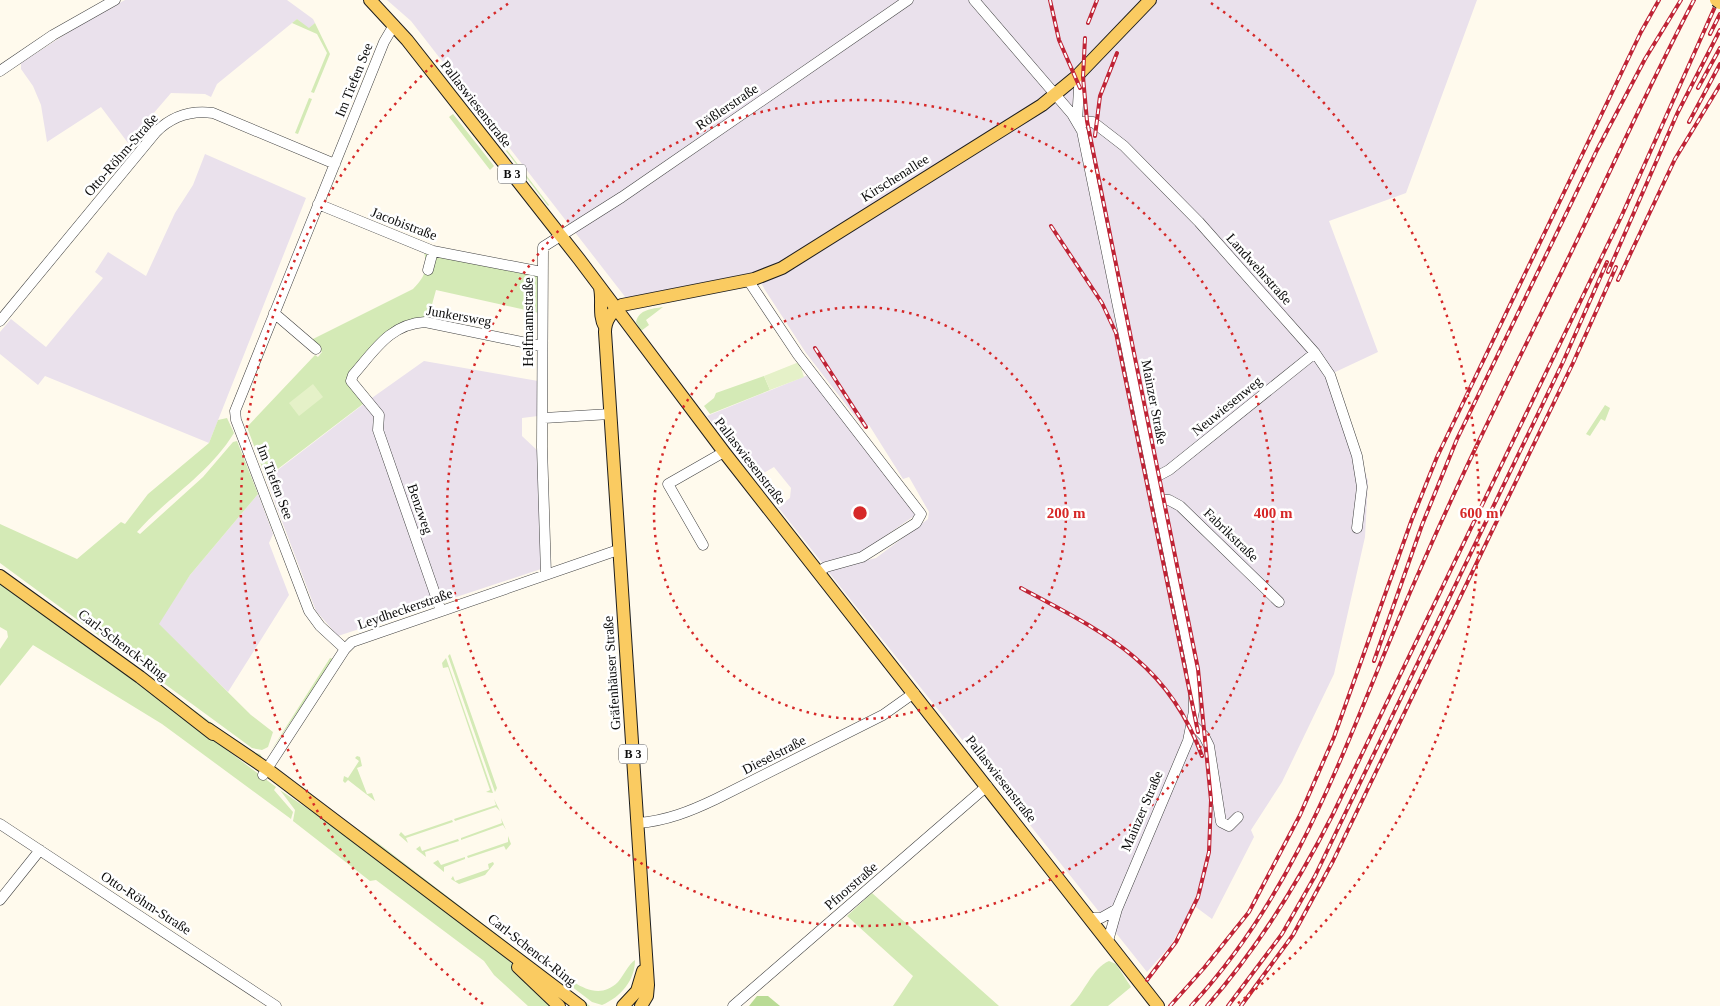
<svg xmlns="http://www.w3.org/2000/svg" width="1720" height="1006" font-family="'Times New Roman',serif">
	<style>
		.industrial { fill: #eae1ec }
		.green { fill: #d4eab6 }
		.forest { fill: #b9db95 }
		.pitch { fill: #e5f1c8 }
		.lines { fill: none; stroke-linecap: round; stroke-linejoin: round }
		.minor-casing { stroke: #404040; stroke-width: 11 }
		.major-casing { stroke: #1e1e1e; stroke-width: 14 }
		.minor { stroke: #fff; stroke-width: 10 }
		.major { stroke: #facb61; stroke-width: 12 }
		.rail-casing { stroke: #bf2335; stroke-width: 4 }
		.rail { stroke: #fff; stroke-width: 2; stroke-dasharray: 5.5; stroke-linecap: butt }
		.major-bridge-casing { stroke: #1e1e1e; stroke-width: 14; stroke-linecap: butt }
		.major-bridge { stroke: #facb61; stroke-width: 12 }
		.ring { fill: none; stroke: #d62828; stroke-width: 2.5; stroke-dasharray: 2.5 5 }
		.labels { text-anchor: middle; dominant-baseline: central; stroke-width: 5; stroke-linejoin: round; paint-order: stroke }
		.shield { fill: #fff; stroke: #565656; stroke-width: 1 }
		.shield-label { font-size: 12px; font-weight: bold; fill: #0d0d0d }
		.street-label { font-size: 14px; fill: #0d0d0d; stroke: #fff }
		.centre { fill: #d62828; stroke: #fff; stroke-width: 2.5 }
		.ring-label { font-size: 15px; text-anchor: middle; font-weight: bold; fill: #d62828; stroke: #fff; stroke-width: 5; stroke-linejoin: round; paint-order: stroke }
	</style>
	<rect width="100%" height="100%" fill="#fffaed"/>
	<path class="industrial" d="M125 0H287L313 19 315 23 309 29 297 19 217 84 211 97 205 94 171 93 128 143 101 107 47 142 41 105 33 86 21 69V63L86 21Z
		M387 0H1477L1406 193 1329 221 1378 352 1331 374 1368 481 1365 537 1334 674 1282 782 1251 830 1254 837 1212 919 1193 905 1171 945 1147 972 827 570 876 558 928 519 929 512 909 477 903 479 869 425 864 428 806 353 765 290 755 272 626 298 411 21Z
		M205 154 306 198 209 443 45 376 38 385 0 354V332L11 319 46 347 103 278 95 272 108 252 146 276 175 213 193 185Z
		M424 361 538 381V416L522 418V436L539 452 541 569 338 636 316 611 266 479 369 400Z
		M808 375 917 514 859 554 823 564 778 507 790 498 791 488 774 467 755 478 707 416Z
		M258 494 273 534 269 543 289 595 228 692 158 624 190 575Z"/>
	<path class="green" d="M297 19 309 28 315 23 330 54 314 93 311 92 327 53 317 34 292 23Z
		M309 98 312 99 298 134 295 133Z
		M453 114 494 166 490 170 449 117Z
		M485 114 492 122 494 121 511 146 509 148 484 115Z
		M507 150 549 205 548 206 506 151Z
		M424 252 538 274 539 313 436 290 428 319 408 321 352 371 363 404 266 478 247 427 315 355 318 357 322 352 307 339H313L413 289C425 277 428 269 424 252Z
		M663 307 646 320 649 325 641 331 636 322C639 309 652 309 663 307Z
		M764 376 770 390 710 414 704 406 714 398 716 393Z
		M1605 405 1610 408 1605 421 1601 419 1590 436 1586 434Z
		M227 418 234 433C209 474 168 497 137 532L140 534 203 477 233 442 237 441 258 494 190 575 159 624 251 715 273 732 268 747 262 750 252 748 0 563V524L77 559 121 522 125 524 148 494 209 443 218 420Z
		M0 583 25 598 276 787 274 790 293 812 291 819 162 724 33 645 0 686V649L8 637 7 631 0 627Z
		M58 610 250 751 260 754 262 757 252 756Z
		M450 654 497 788 495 792 448 656Z
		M330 658 334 659 270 752Z
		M446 658 493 793 486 792 490 790 448 667 443 668 442 663Z
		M357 756 360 757 362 766 357 768 367 794 372 793 375 801 348 780 345 783 343 781 344 776 348 778 359 761 355 758Z
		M280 790C348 836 416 884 480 935 506 956 529 982 554 1006H528L494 975 484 961 376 880 370 881 293 821 295 810Z
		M494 799 500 811 496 807 455 821 454 819 496 805Z
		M501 818 506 830 503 825 461 840V838L502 823Z
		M452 820 453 822 406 838 408 843 399 835 401 832 405 836Z
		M347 822 378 843 590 1006H586Z
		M508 836 511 844 506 850 504 846 468 858 467 856 508 842Z
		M458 839 459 841 425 852 426 857 416 849 420 846 422 851Z
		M465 857V859L444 867V872L433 863 438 860 441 865Z
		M493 862 494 864 485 875 459 884 451 879 453 876 455 881 489 869 488 864Z
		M872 893 999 1006H893L913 976 847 916Z
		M635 960C635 980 621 997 602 1005L592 1002 550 970 553 966C570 980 596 1004 618 982 624 975 628 965 635 960Z
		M1109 961 1116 964 1131 987 1108 1006H1070C1084 994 1092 968 1109 961Z"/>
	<path class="forest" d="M757 996H768L780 1006H749Z"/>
	<path class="pitch" d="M799 362 804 377 770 390 764 376Z
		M313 384 323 397 299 416 289 403Z"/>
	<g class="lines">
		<defs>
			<path id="minor" d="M974 0 1072 114 1082 131 1193 672 1194 711 1188 741 1117 909 1108 941
				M0 71 53 35 115 0
				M1080 72 1077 122H1093L1124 146 1199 222 1315 353 1330 375 1357 456 1362 487 1357 528
				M318 204 433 251 542 272
				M428 270 433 251
				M748 280 798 355 921 514 916 523 862 557 826 567 818 572
				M274 313 316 349
				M0 321 156 132C172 116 191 110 213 113L335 164
				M544 418 610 414
				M1154 478 1169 470 1315 353
				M1158 499 1169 500 1180 506 1279 602
				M703 545 668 484 724 452
				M546 574 542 447 543 247 622 197 908 0
				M441 611 378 430 379 415 351 381 353 375C375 350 390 324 425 322L541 346
				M345 649 320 626 309 611 236 420 235 411 384 42 394 25
				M1192 724 1204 736 1209 746 1221 822 1229 826 1238 817
				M263 775 345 649 352 642 618 550
				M638 823C666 821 691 811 716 799L883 715 914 693
				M0 824 276 1006
				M0 900 40 850
				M1090 918H1101L1117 909
				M733 1006 987 786"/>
			<path id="major" d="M370 0 407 40 579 259 724 452 1158 1006
				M600 288C603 301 598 315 605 327
				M0 576 140 677 213 734
				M208 729 267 769 580 1006
				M518 967 559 1006
				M623 1006 637 991 643 971
				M641 1006 647 996 648 985 605 332C605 320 612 311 622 305L754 279 782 268 1042 105 1076 77 1150 0"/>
		</defs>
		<use href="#minor" class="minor-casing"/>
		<use href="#major" class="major-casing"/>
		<use href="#minor" class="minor"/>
		<use href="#major" class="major"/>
		<defs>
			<path id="rail" d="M1050 0 1059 40 1080 88
				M1088 23 1097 0
				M1710 34 1720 14
				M1085 38 1083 77 1087 121 1198 669 1211 800 1209 852 1198 897 1176 942 1147 980
				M1698 88 1720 48
				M1689 122 1720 64
				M1095 136 1100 96 1117 53
				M1051 226 1102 303 1116 333 1198 732
				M1608 272 1677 114 1720 30
				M1618 280 1675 159 1720 85
				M815 348 866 427
				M1021 588C1103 632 1168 662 1202 756
				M1374 661 1422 525 1457 439 1597 150 1645 59 1681 0
				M1170 1006 1204 968 1249 912 1300 815 1334 737 1412 519 1437 457 1641 32 1659 0
				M1191 1006C1307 881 1351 724 1419 572 1464 468 1515 367 1565 265 1608 177 1648 87 1694 0
				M1207 1006C1258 948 1298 883 1333 814L1622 215 1718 0
				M1228 1006 1282 934 1315 876 1563 362 1607 262
				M1241 1006 1293 935 1333 861 1573 363 1616 267"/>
		</defs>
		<use href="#rail" class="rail-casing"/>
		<use href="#rail" class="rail"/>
		<defs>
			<path id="major-bridge" d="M1716 0 1720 3"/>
		</defs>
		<use href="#major-bridge" class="major-bridge-casing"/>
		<use href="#major-bridge" class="major-bridge"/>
	</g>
	<g class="ring">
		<circle cx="860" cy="513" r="206"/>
		<circle cx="860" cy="513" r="413"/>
		<path d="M483 1004A619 619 0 0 1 509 3M1211 3A619 619 0 0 1 1237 1004"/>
	</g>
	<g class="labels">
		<g class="shield">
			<rect x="498" y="164.5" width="28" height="19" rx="4"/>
			<rect x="619" y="744.5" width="28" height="19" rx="4"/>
		</g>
		<g class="shield-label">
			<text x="512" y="174">B 3</text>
			<text x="633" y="754">B 3</text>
		</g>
		<g class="street-label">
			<text transform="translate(354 80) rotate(-68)">Im Tiefen See</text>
			<text transform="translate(476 104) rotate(52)">Pallaswiesenstraße</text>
			<text transform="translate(727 107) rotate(-34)">Rößlerstraße</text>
			<text transform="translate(121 155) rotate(-49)">Otto-Röhm-Straße</text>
			<text transform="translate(895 178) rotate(-32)">Kirschenallee</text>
			<text transform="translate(404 224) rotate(21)">Jacobistraße</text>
			<text transform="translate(1259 269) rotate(48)">Landwehrstraße</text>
			<text transform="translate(459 316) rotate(10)">Junkersweg</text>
			<text transform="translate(528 322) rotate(-90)">Helfmannstraße</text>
			<text transform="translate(1154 402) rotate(79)">Mainzer Straße</text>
			<text transform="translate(1227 406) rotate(-39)">Neuwiesenweg</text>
			<text transform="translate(750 461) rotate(52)">Pallaswiesenstraße</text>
			<text transform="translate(275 482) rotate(69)">Im Tiefen See</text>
			<text transform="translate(420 509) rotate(71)">Benzweg</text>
			<text transform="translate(1231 535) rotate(44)">Fabrikstraße</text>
			<text transform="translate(405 609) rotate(-19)">Leydheckerstraße</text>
			<text transform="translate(123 645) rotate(37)">Carl-Schenck-Ring</text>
			<text transform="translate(612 673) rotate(-94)">Gräfenhäuser Straße</text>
			<text transform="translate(774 755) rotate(-27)">Dieselstraße</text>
			<text transform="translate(1001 779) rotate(52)">Pallaswiesenstraße</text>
			<text transform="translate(1142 811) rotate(-67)">Mainzer Straße</text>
			<text transform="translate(851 886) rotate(-41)">Pfnorstraße</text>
			<text transform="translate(146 903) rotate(33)">Otto-Röhm-Straße</text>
			<text transform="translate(532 950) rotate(38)">Carl-Schenck-Ring</text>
		</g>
	</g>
	<circle cx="860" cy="513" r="8" class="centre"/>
	<g class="ring-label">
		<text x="1066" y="518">200 m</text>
		<text x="1273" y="518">400 m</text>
		<text x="1479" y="518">600 m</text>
	</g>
</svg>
